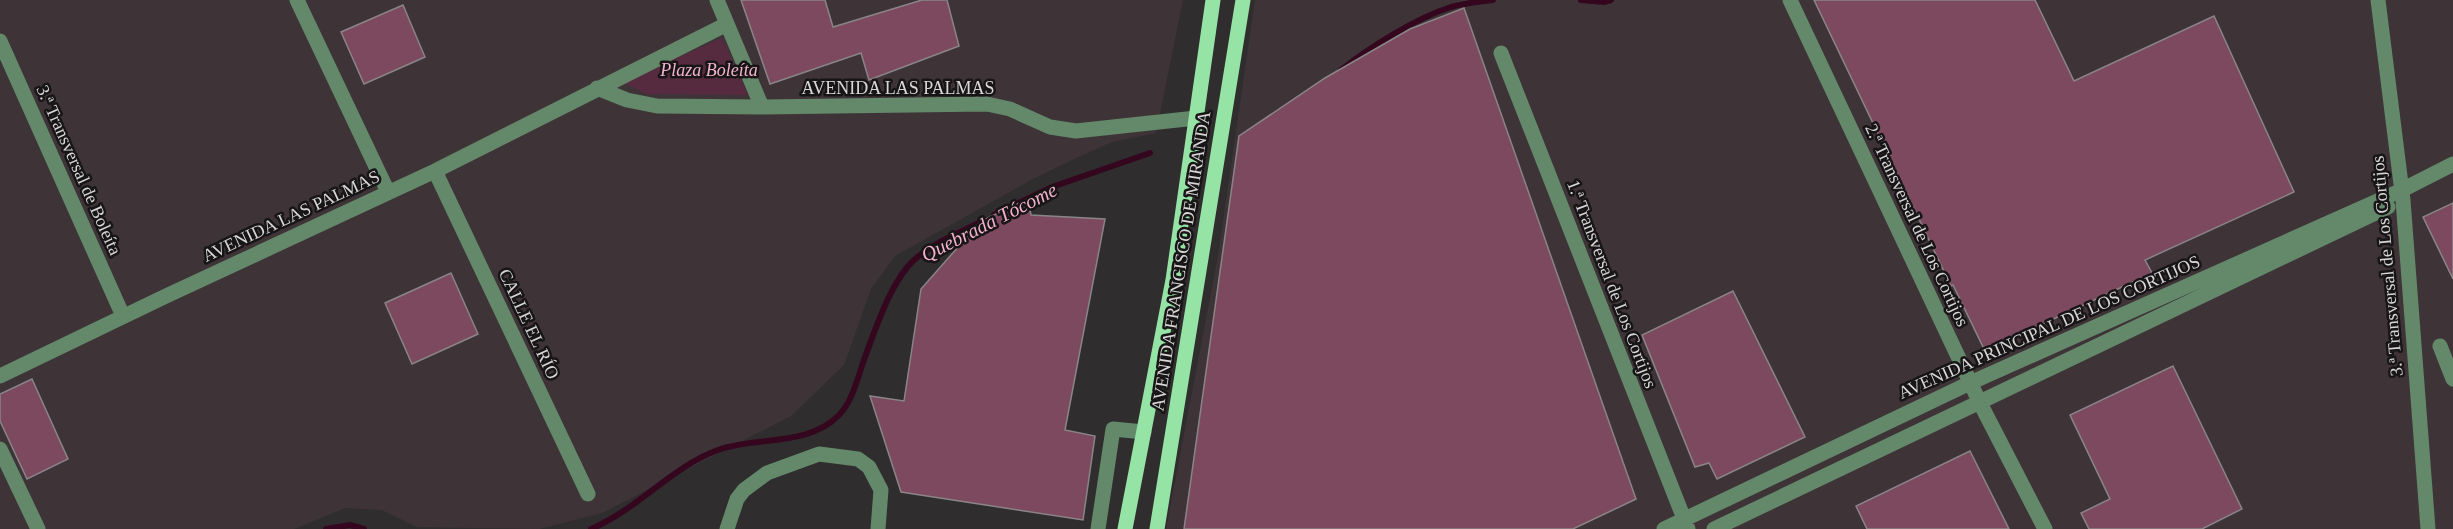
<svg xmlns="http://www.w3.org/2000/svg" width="2453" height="529" font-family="'Times New Roman',serif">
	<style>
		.built { fill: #3e3438 }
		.green { fill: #572b3f }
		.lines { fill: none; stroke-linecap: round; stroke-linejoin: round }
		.stream { stroke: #34071f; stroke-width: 6 }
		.building { fill: #7d495f; stroke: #898586; stroke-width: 1.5 }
		.minor { stroke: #63886a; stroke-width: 15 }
		.major { stroke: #95e3a5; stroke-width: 15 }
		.labels { text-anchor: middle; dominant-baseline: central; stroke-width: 5; stroke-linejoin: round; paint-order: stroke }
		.park-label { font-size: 18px; font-style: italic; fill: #f6b3ce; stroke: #171516 }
		.street-label { font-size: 18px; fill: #d8d6d7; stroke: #171516 }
		.water-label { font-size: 20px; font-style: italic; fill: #f5b2ce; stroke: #171516 }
	</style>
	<rect width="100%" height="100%" fill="#302d2e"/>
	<path class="built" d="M0 0H1183L1156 133 1112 142 1076 158 1031 180 895 256 871 289 844 365 791 416 602 513 539 529 417 527 382 510 345 508 294 529H0Z
		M1255 0H2453V529H1166L1218 256Z"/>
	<path class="green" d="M722 38 748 95 647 94 622 82Z"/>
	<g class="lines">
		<path class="stream" d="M1581 0 1604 2 1611 0
			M1341 70C1370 47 1416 18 1451 7 1465 3 1479 2 1493 0
			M994 215 1052 187 1150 153
			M326 529 350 525 364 529
			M591 529C637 510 671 467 718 450 757 436 808 447 839 415 853 401 858 376 865 357 876 328 891 281 914 260 934 242 962 232 985 220"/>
	</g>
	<path class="building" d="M741 0H825L833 27 922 0H947L959 46 869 80 861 53 770 84Z
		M1814 0H2035L2074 81 2214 16 2294 192 2145 260 2152 273 1985 351 1953 285 1951 286Z
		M403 5 425 57 364 84 341 32Z
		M1464 8 1636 499 1573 529H1184L1239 136 1325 78 1410 29Z
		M1028 199 1031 215 1105 219 1065 430 1095 436 1083 520 901 492 870 396 904 401 921 289 981 221Z
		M2453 203V279L2423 217Z
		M451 273 478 334 412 364 385 303Z
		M1733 291 1805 437 1717 479 1709 463 1695 467 1642 335Z
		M2173 366 2242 509 2202 529H2089L2081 513 2110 499 2070 415Z
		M32 379 68 459 27 479 0 421V394Z
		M1970 451 2009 529H1867L1856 506Z"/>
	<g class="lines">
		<path class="minor" d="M297 0 388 192
			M717 0 762 107
			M1790 0 1979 401 2045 529
			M2378 0 2403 200 2428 529
			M0 41 123 316
			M1501 53 1688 529
			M597 88 627 100 657 106 762 107 987 104 1010 109 1050 127 1076 131 1196 118
			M435 171 588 494
			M2440 346 2453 379
			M0 376 166 296 435 171 727 24
			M0 449 38 529
			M727 529 737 499 744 490 767 473 819 454 858 459 869 467 881 490 878 529
			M1098 529 1113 429 1144 432
			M1664 529 1970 383 2402 190 2453 164
			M1714 529 2388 207"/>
		<path class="major" d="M1125 529 1173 280 1213 0
			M1157 529 1243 0"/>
	</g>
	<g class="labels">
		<g class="park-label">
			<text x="709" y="70">Plaza Boleíta</text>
		</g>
		<g class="street-label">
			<text x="898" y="88">AVENIDA LAS PALMAS</text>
			<text transform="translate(79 170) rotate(66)">3.ª Transversal de Boleíta</text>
			<text transform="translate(291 216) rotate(-25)">AVENIDA LAS PALMAS</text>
			<text transform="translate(1917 225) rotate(65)">2.ª Transversal de Los Cortijos</text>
			<text transform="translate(1181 261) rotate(-81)">AVENIDA FRANCISCO DE MIRANDA</text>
			<text transform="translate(2387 266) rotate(-95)">3.ª Transversal de Los Cortijos</text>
			<text transform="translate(1612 284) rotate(69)">1.ª Transversal de Los Cortijos</text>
			<text transform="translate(529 324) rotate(65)">CALLE EL RÍO</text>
			<text transform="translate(2049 327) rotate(-24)">AVENIDA PRINCIPAL DE LOS CORTIJOS</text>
		</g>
		<g class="water-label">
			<text transform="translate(989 222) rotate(-27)">Quebrada Tócome</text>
		</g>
	</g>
</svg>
